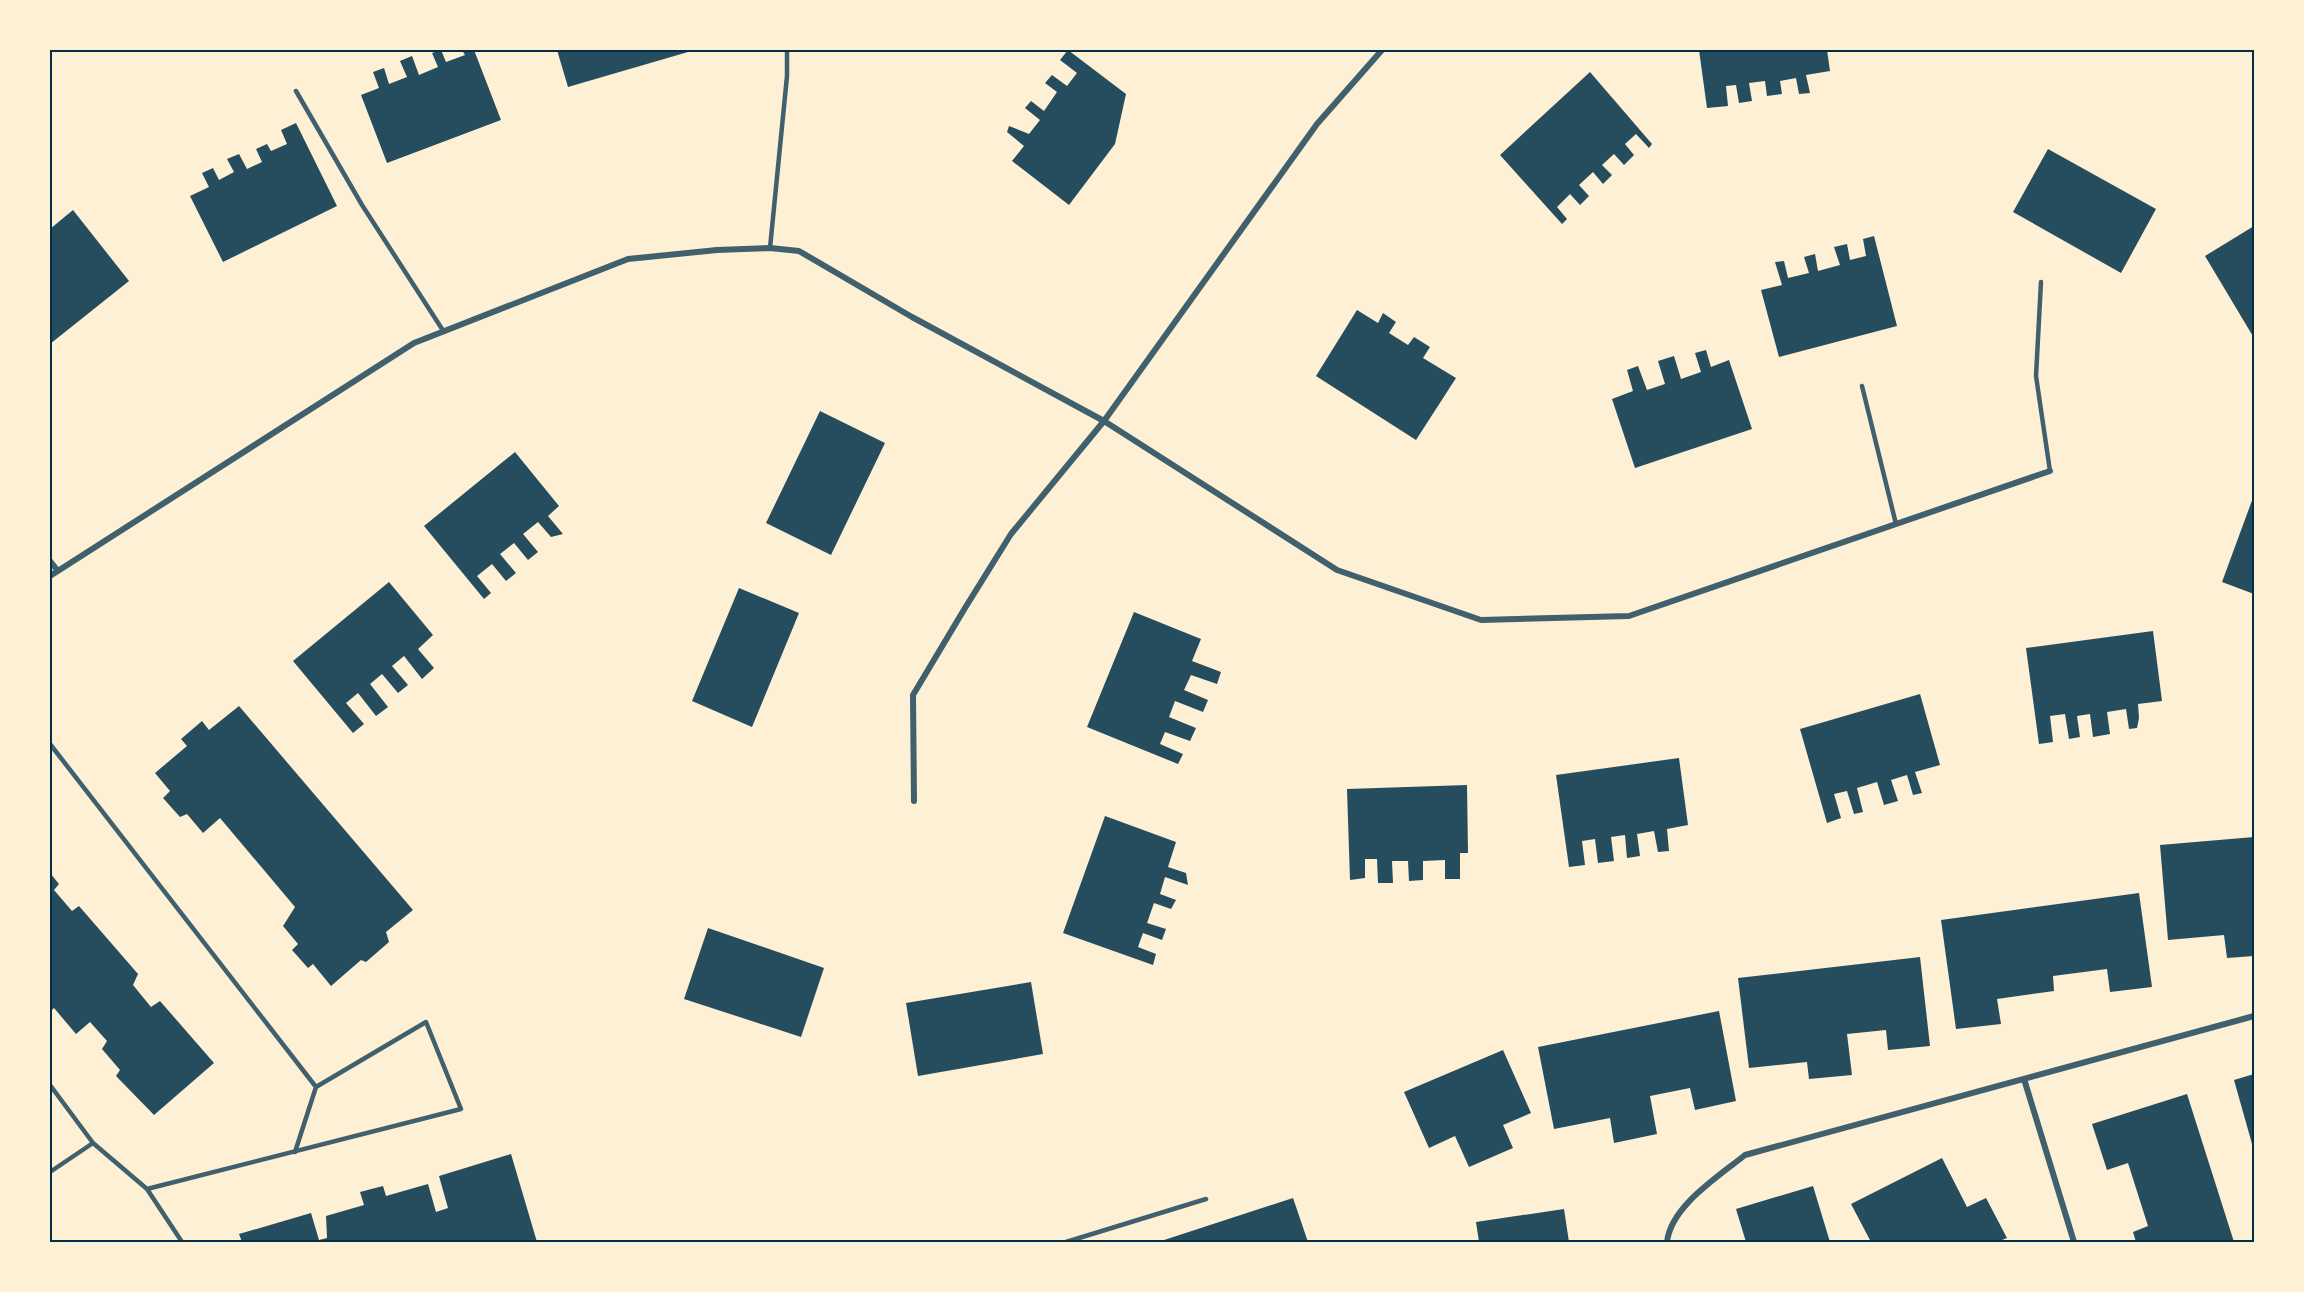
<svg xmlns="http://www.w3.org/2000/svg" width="2304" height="1292" font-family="Commissioner,sans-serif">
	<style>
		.building { fill: #264d5e }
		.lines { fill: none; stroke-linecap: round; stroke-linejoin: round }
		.service { stroke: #3f606c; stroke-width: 4.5 }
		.minor { stroke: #3f606c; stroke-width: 6 }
		.neatline { fill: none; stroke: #003049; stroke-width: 2 }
	</style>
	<rect width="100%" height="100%" fill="#fdf0d5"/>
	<path class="building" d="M441 50 446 62 465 55 462 50H474L501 120 387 163 361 95 379 88 373 72 384 68 389 84 407 77 400 61 412 56 419 75 438 67 432 53Z
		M557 50H688V52L568 87Z
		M1068 50 1126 94 1115 144 1069 205 1012 161 1024 146 1007 132 1009 126 1029 134 1040 120 1025 108 1031 101 1044 111 1057 92 1045 83 1052 75 1067 86 1077 73 1060 60Z
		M1699 50H1827L1830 71 1806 75 1810 93 1799 94 1796 78 1780 81 1782 94 1767 96 1765 81 1749 83 1752 101 1739 103 1736 85 1726 86 1728 106 1707 108Z
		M1590 72 1652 144 1649 148 1636 134 1625 144 1634 155 1624 165 1614 154 1602 165 1612 175 1603 184 1593 172 1579 185 1589 196 1580 205 1570 194 1557 207 1567 219 1562 224 1500 155Z
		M296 123 337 206 223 262 190 196 209 187 202 173 213 168 219 180 234 172 227 159 239 154 247 169 262 162 256 149 267 144 271 151 287 144 281 130Z
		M2048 149 2156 209 2121 273 2013 212Z
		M73 210 129 281 50 344V229Z
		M2254 226V338L2205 256Z
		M1874 236 1897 326 1779 357 1761 290 1782 285 1775 262 1784 261 1788 278 1809 273 1804 257 1815 254 1818 271 1840 265 1834 247 1847 244 1850 260 1866 256 1863 239Z
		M1357 310 1378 323 1383 313 1396 322 1389 333 1408 345 1414 337 1430 347 1423 358 1456 378 1416 440 1316 376Z
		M1706 350 1711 367 1729 360 1752 429 1635 468 1612 399 1633 391 1627 370 1638 366 1647 390 1665 384 1658 361 1674 356 1681 379 1701 372 1695 353Z
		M820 411 885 443 831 555 766 523Z
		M515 452 559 506 548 516 563 534 551 537 538 522 523 534 538 552 528 560 514 543 500 554 516 573 506 581 492 564 477 576 491 593 484 599 424 526Z
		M2254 495V594L2222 582Z
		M389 582 433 635 418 649 434 668 422 679 404 656 392 666 408 685 398 693 382 674 370 684 388 707 376 716 358 693 346 703 364 724 353 733 293 661Z
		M739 588 799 613 752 727 692 701Z
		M1134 612 1201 639 1192 661 1221 672 1217 684 1191 675 1184 690 1208 700 1203 712 1175 701 1169 717 1196 728 1190 741 1165 732 1160 744 1183 754 1178 764 1087 727Z
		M2153 631 2162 701 2138 704 2139 718 2137 728 2129 729 2126 709 2107 712 2110 734 2093 737 2090 714 2077 716 2080 737 2069 739 2065 714 2050 716 2053 742 2039 744 2026 648Z
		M1920 694 1940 765 1915 772 1922 793 1913 795 1907 775 1891 780 1898 801 1884 805 1877 782 1857 788 1863 812 1854 814 1847 791 1834 794 1841 818 1827 823 1800 729Z
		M239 706 413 910 386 932 389 942 366 962 361 960 331 986 313 964 308 968 292 950 298 944 283 926 295 907 220 818 203 833 187 814 180 817 163 798 170 791 155 773 187 746 181 739 202 721 209 730Z
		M1679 758 1688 825 1667 829 1669 851 1658 852 1654 831 1637 834 1640 856 1627 858 1625 835 1611 837 1614 861 1598 863 1595 839 1582 841 1585 865 1569 867 1556 775Z
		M1467 785 1468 853H1460V879H1445V860L1423 861V880L1409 881 1408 861H1392L1393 883H1378L1377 859H1365V878L1350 880 1347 789Z
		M1105 816 1176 842 1168 867 1186 873 1188 885 1165 877 1160 894 1176 900 1171 909 1154 903 1147 923 1166 929 1162 940 1143 933 1138 947 1156 954 1153 965 1063 933Z
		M2254 837V956L2227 958 2224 935 2168 940 2160 845Z
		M50 873 59 884 54 890 72 911 79 906 138 974 133 985 151 1007 160 1001 214 1063 154 1115 116 1076 120 1070 102 1049 107 1041 90 1022 76 1034 54 1008 50 1012Z
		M2139 893 2152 987 2110 992 2107 969 2053 976 2054 991 1997 999 2001 1024 1956 1029 1941 920Z
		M708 928 824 968 801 1037 684 999Z
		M1920 957 1930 1046 1888 1050 1886 1030 1847 1034 1852 1075 1809 1079 1807 1062 1749 1068 1738 978Z
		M1031 982 1043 1054 918 1076 906 1003Z
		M1719 1011 1736 1101 1695 1110 1690 1088 1650 1096 1657 1134 1614 1143 1610 1118 1554 1129 1538 1047Z
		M1503 1050 1531 1113 1503 1125 1513 1148 1469 1167 1455 1136 1429 1148 1404 1092Z
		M2254 1074V1151L2234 1080Z
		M2187 1094 2234 1242H2136L2133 1232 2148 1226 2128 1163 2107 1170 2092 1124Z
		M511 1154 537 1242H242L239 1234 311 1213 319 1240 327 1238 326 1216 364 1205 360 1192 383 1186 386 1196 428 1184 436 1212 448 1208 439 1176Z
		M1942 1158 1967 1207 1986 1198 2007 1238 1997 1242H1871L1851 1204Z
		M1813 1186 1830 1242H1746L1736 1209Z
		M1293 1198 1308 1242H1158Z
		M1564 1209 1569 1242H1479L1476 1222Z"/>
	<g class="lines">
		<path class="service" d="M296 91 362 205 444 332
			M770 248 787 76V50
			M2041 282 2036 376 2050 471
			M1862 386 1896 524
			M50 744 316 1087 426 1022 461 1109 147 1189 93 1143 50 1085
			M295 1152 316 1087
			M50 1172 93 1143
			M147 1189 182 1242
			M1066 1242 1206 1199"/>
		<path class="minor" d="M50 561 58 571
			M50 576 414 343 628 259 717 250 770 248 799 251 912 317 1104 421 1337 570 1481 620 1629 616 2050 471
			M914 801 913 695 965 608 1011 534 1104 421 1317 124 1382 50
			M2024 1079 2074 1242
			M1667 1242C1671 1206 1718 1177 1745 1155L2254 1016"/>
	</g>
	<rect width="2304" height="1292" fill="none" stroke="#fdf0d5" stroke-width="102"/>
	<rect x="51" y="51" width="2202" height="1190" class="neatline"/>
</svg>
